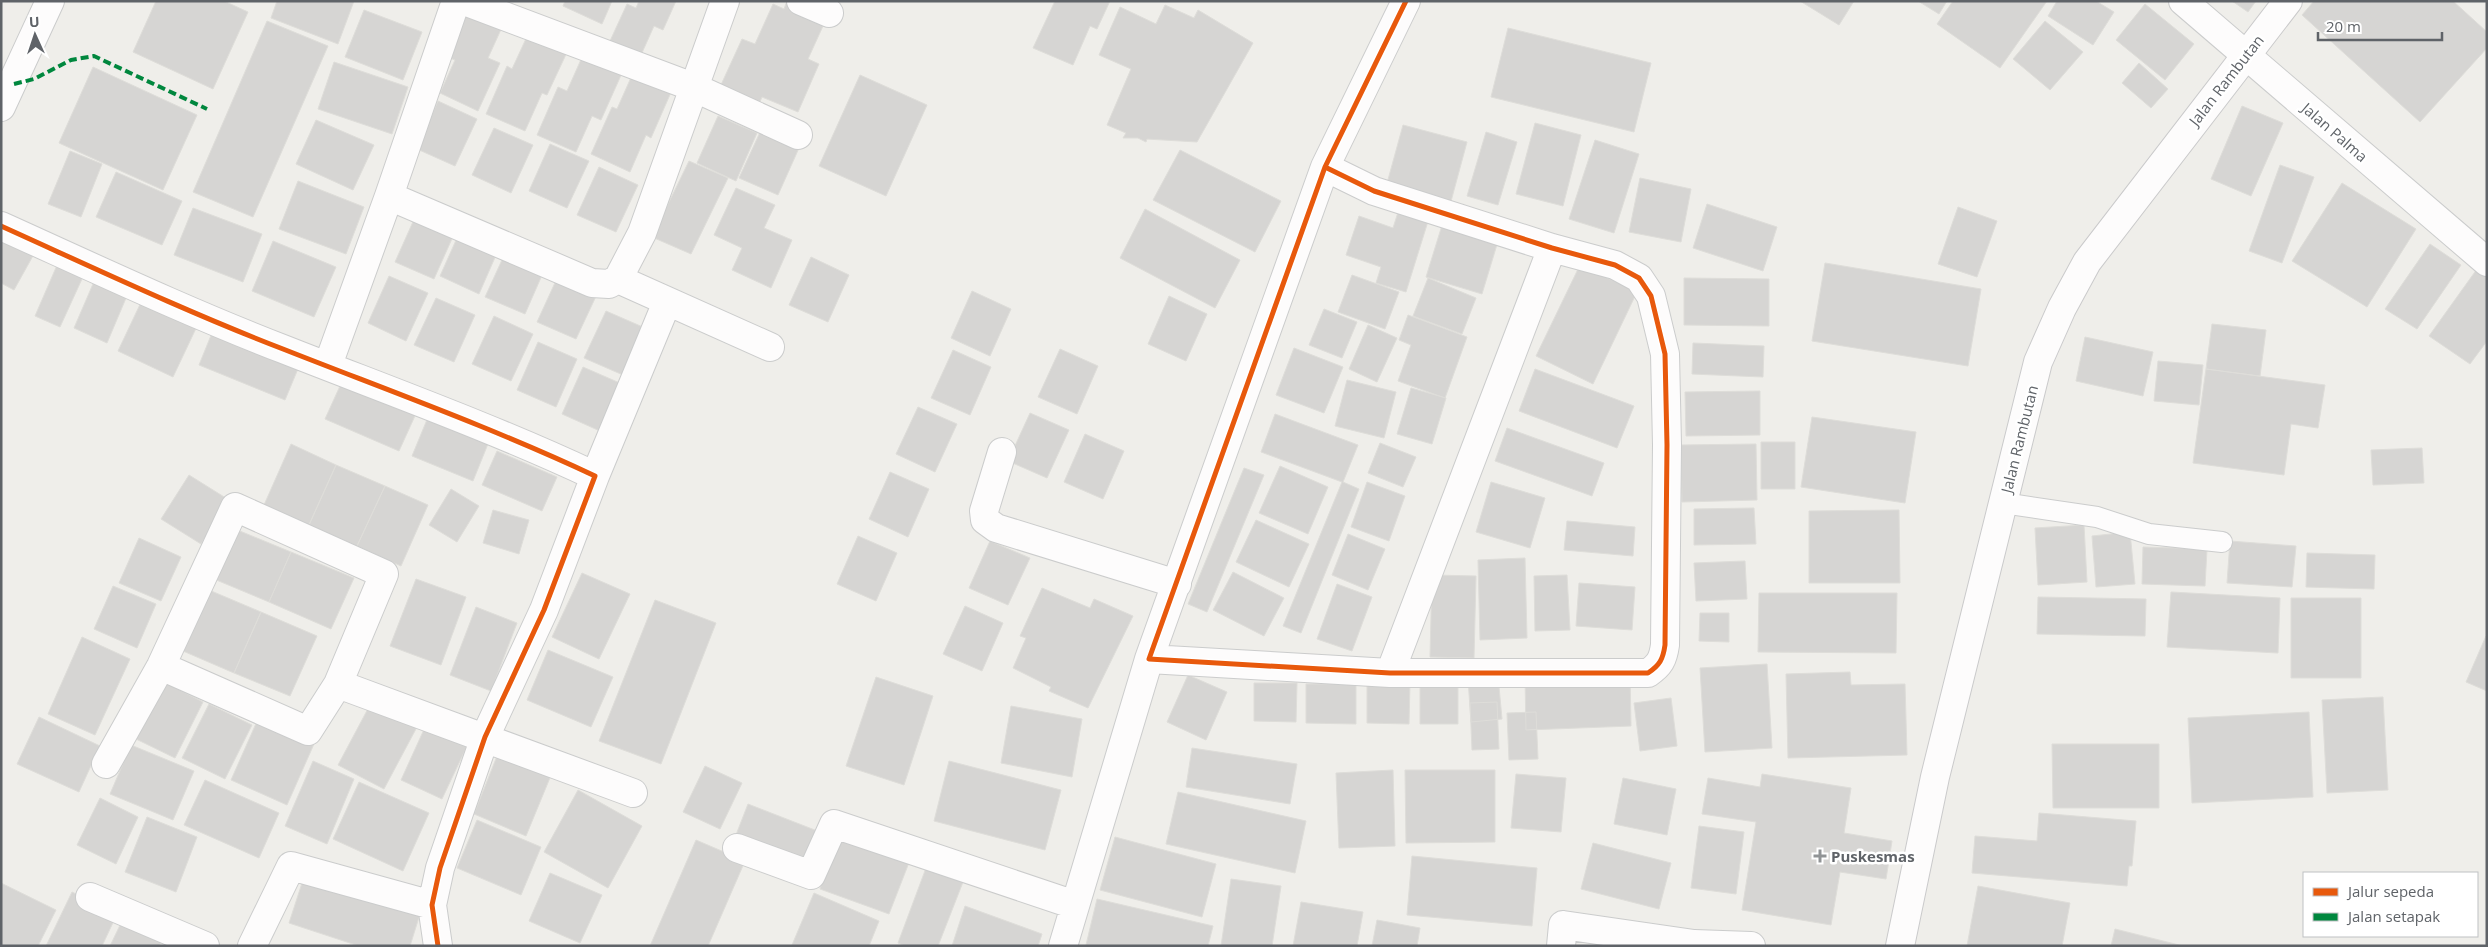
<svg xmlns="http://www.w3.org/2000/svg" width="2488" height="947" font-family="'Open Sans',sans-serif">
	<style>
		.building { fill: #d6d5d3; stroke: #deddd9 }
		.lines { fill: none; stroke-linecap: round; stroke-linejoin: round }
		.lane-casing { stroke: #cbcccc; stroke-width: 22 }
		.street-casing { stroke: #cbcccc; stroke-width: 30 }
		.secondary-casing { stroke: #cacacb; stroke-width: 30 }
		.lane { stroke: #fdfcfc; stroke-width: 20 }
		.street { stroke: #fdfcfc; stroke-width: 28 }
		.secondary { stroke: #fdfcfc; stroke-width: 28 }
		.quiet { stroke: #00873e; stroke-width: 4; stroke-dasharray: 8 4; stroke-linecap: butt }
		.cycleway-casing { stroke: #fff; stroke-width: 8 }
		.cycleway { stroke: #e8590c; stroke-width: 5 }
		.poi-dot { fill: #919496; stroke: #fff; stroke-width: 2 }
		.labels { text-anchor: middle; dominant-baseline: central; stroke-width: 5; stroke-linejoin: round; paint-order: stroke }
		.street-label { font-size: 15px; fill: #5f6368; stroke: #fff }
		.poi-label { font-size: 15px; font-weight: bold; fill: #5f6368; stroke: #fff; text-anchor: start }
	</style>
	<rect width="100%" height="100%" fill="#efeeea"/>
	<path class="building" d="M156 1H224L248 12 213 89 133 52Z
		M277 1H354L338 44 271 18Z
		M565 1H612L602 24 563 6Z
		M639 1H676L663 30 654 26 641 55 610 41 627 4 636 8Z
		M787 1H799L828 15 808 59 819 64 798 112 762 97 759 104 720 87 742 39 755 44 773 4 784 9Z
		M1055 1H1110L1097 29 1090 26 1073 65 1033 48Z
		M1800 1H1854L1839 25Z
		M1918 1H1947L1939 14Z
		M1953 1H2047L2000 68 1937 24Z
		M2057 1H2096L2114 12 2093 45 2048 16Z
		M2232 1H2256L2248 12Z
		M2314 1H2453L2487 32V48L2420 122 2302 15Z
		M2145 4 2194 44 2165 80 2116 40Z
		M1165 5 1194 18 1198 10 1253 43 1197 142 1147 139 1146 142 1138 138H1123L1126 133 1107 125 1131 69 1099 55 1120 7 1156 24Z
		M464 7 503 25 488 58 500 63 478 111 440 93 455 60 442 55Z
		M364 10 422 32 403 80 345 57Z
		M267 21 328 46 253 217 193 192Z
		M2045 21 2083 52 2050 90 2013 59Z
		M1508 28 1651 63 1634 132 1491 97Z
		M530 30 569 48 547 95 542 93 525 131 486 114 507 66 512 69Z
		M583 55 622 73 601 120 592 116 576 152 537 135 558 87 567 91Z
		M334 62 408 87 392 134 318 109Z
		M2139 63 2168 89 2151 108 2122 83Z
		M93 67 197 115 163 190 59 143Z
		M633 73 672 90 651 138 646 135 630 172 591 154 612 107 617 109Z
		M860 75 927 105 886 196 819 166Z
		M438 101 477 119 455 166 417 149Z
		M2242 106 2283 123 2251 196 2211 179Z
		M718 116 757 133 736 181 697 163Z
		M316 120 374 145 353 190 296 164Z
		M1535 123 1581 135 1563 206 1516 194Z
		M1403 125 1467 142 1450 205 1386 187Z
		M494 128 533 145 511 193 472 175Z
		M761 130 799 148 778 195 739 178Z
		M1486 132 1517 142 1498 205 1467 196Z
		M1595 140 1639 154 1614 233 1569 219Z
		M550 144 589 161 567 208 529 191Z
		M1180 150 1281 201 1255 252 1153 200Z
		M70 151 102 164 81 217 48 204Z
		M689 161 728 178 691 254 652 237Z
		M2280 165 2314 177 2282 263 2249 251Z
		M599 167 638 185 616 232 577 215Z
		M116 172 182 201 162 245 96 217Z
		M1640 178 1691 189 1681 242 1629 232Z
		M298 181 364 207 346 254 279 229Z
		M2342 183 2416 229 2367 307 2292 261Z
		M736 188 775 205 764 228 792 240 771 288 732 270 742 248 714 235Z
		M1707 204 1777 227 1763 271 1693 248Z
		M1400 206 1430 215 1406 292 1376 283 1381 267 1346 255 1359 216 1393 228Z
		M1958 207 1997 221 1977 277 1938 264Z
		M193 208 262 234 243 282 174 255Z
		M1145 209 1240 260 1215 308 1120 258Z
		M416 215 455 232 434 279 395 262Z
		M1443 222 1499 238 1482 294 1426 277Z
		M461 229 500 246 479 294 440 276Z
		M1 236 34 254 14 290 1 283Z
		M273 241 336 267 314 317 252 291Z
		M2430 244 2461 265 2417 329 2385 309Z
		M507 249 546 266 525 314 485 297Z
		M61 256 87 268 60 327 35 316Z
		M811 257 849 275 828 322 789 305Z
		M1825 263 1981 289 1968 366 1812 341Z
		M1580 265 1637 292 1593 384 1536 356Z
		M2477 269 2487 276V341L2470 364 2429 336Z
		M559 274 598 292 576 339 537 322Z
		M1352 275 1399 292 1385 329 1338 312Z
		M389 276 428 293 406 341 368 323Z
		M96 277 129 291 107 343 74 328Z
		M1428 278 1476 298 1462 334 1413 316Z
		M1684 278 1769 279V326L1684 325Z
		M972 291 1011 309 990 356 951 338Z
		M144 296 199 322 173 377 118 351Z
		M1169 296 1207 314 1186 361 1148 344Z
		M436 298 475 315 454 362 414 345Z
		M1324 309 1357 322 1342 358 1309 345Z
		M606 311 645 328 623 375 584 358Z
		M1408 315 1467 337 1445 398 1398 381 1411 345 1399 340Z
		M494 316 533 334 511 381 472 364Z
		M2212 324 2266 330 2260 376 2206 369Z
		M1368 325 1397 338 1377 382 1349 369Z
		M214 328 300 364 285 400 199 365Z
		M2085 337 2153 352 2143 396 2076 381Z
		M538 342 577 359 556 407 517 390Z
		M1693 343 1764 346 1763 377 1692 374Z
		M1294 348 1343 367 1324 413 1276 395Z
		M1060 349 1098 366 1077 414 1038 397Z
		M953 350 991 367 970 415 931 398Z
		M2158 361 2203 365 2199 405 2154 401Z
		M583 367 622 384 600 431 562 414Z
		M1535 369 1634 406 1617 448 1519 411Z
		M2206 369 2325 385 2318 428 2291 424 2284 475 2193 463Z
		M345 375 419 407 399 451 325 419Z
		M1347 380 1396 392 1384 438 1335 426Z
		M1411 388 1446 398 1432 444 1397 434Z
		M1760 391V435L1686 436 1685 392Z
		M918 407 957 424 935 472 896 454Z
		M431 410 492 434 473 481 412 456Z
		M1030 413 1069 430 1047 478 1008 461Z
		M1275 414 1358 445 1343 482 1359 489 1301 633 1283 626 1342 482 1261 452Z
		M1812 417 1916 432 1905 503 1801 487Z
		M1507 428 1604 463 1592 496 1495 461Z
		M1085 434 1124 451 1103 499 1064 482Z
		M1761 442H1795V489H1761Z
		M1380 443 1416 457 1403 487 1368 473Z
		M291 444 336 465 309 525 264 505Z
		M1756 444 1757 500 1682 502 1681 445Z
		M2422 448 2424 483 2373 485 2371 450Z
		M497 451 557 477 542 511 482 485Z
		M336 465 385 486 357 546 309 525Z
		M1280 466 1328 487 1308 534 1259 513Z
		M1244 468 1264 475 1207 612 1188 604Z
		M890 472 929 489 908 537 869 519Z
		M189 475 229 500 201 544 161 519Z
		M1367 482 1405 496 1389 541 1351 527Z
		M1491 482 1545 498 1530 548 1476 532Z
		M385 486 428 505 401 566 357 546Z
		M451 489 479 506 457 542 429 525Z
		M1754 508 1756 544 1694 545V509Z
		M493 510 529 520 519 554 483 543Z
		M1899 510 1900 583H1809V511Z
		M1256 520 1309 544 1289 587 1236 562Z
		M1567 521 1635 527 1633 556 1564 550Z
		M2084 525 2087 582 2038 585 2035 528Z
		M235 529 291 552 269 602 214 579Z
		M2130 532 2135 584 2096 587 2092 536Z
		M1348 534 1385 549 1368 590 1332 575Z
		M858 536 897 553 876 601 837 584Z
		M139 538 181 557 161 601 119 583Z
		M990 541 1030 558 1008 605 969 588Z
		M2230 541 2296 546 2292 587 2227 583Z
		M2143 547 2207 549 2205 586 2142 584Z
		M291 552 354 578 331 629 269 602Z
		M2307 553 2375 555 2374 589 2306 587Z
		M1525 558 1527 638 1480 640 1478 560Z
		M1745 561 1747 599 1696 601 1694 563Z
		M1233 572 1284 598 1264 636 1213 610Z
		M582 573 630 594 599 659 552 637Z
		M1432 575 1476 576 1474 658 1430 657Z
		M1567 575 1570 630 1535 631 1534 576Z
		M416 579 466 597 441 665 390 646Z
		M1579 583 1635 587 1632 630 1576 626Z
		M1337 584 1372 597 1352 651 1317 639Z
		M113 586 156 604 137 648 94 629Z
		M1042 588 1090 608 1094 599 1133 616 1088 708 1049 691 1051 687 1013 668 1026 638 1020 636Z
		M209 590 261 612 234 673 183 651Z
		M2171 592 2280 598 2278 653 2167 647Z
		M1759 593H1897L1896 653 1758 652Z
		M2038 597 2146 599 2145 636 2037 634Z
		M2291 598H2361V678H2291Z
		M655 600 716 623 661 764 599 741Z
		M965 606 1003 623 982 671 943 654Z
		M476 607 517 623 491 691 450 675Z
		M261 612 317 636 290 696 234 673Z
		M1700 613H1729V642L1699 641Z
		M2486 636H2487V691L2466 682Z
		M82 637 130 659 95 735 48 714Z
		M548 650 613 677 591 727 527 700Z
		M1767 664 1772 748 1705 752 1700 668Z
		M1850 672 1851 685 1905 684 1907 755 1788 758 1786 674Z
		M1630 674 1631 726 1526 730 1525 678Z
		M1188 675 1227 692 1206 740 1167 722Z
		M1498 676 1502 719 1471 722 1468 679Z
		M876 677 933 696 904 785 846 766Z
		M1367 680 1410 682 1409 724 1367 723Z
		M1420 680H1458V724H1420Z
		M162 681 203 702 175 758 134 738Z
		M1254 683H1297L1296 722 1254 721Z
		M1306 684H1356V724L1306 723Z
		M2383 697 2388 790 2327 793 2322 700Z
		M1671 698 1677 746 1640 751 1634 703Z
		M1497 702 1499 749 1472 750 1470 703Z
		M371 703 417 727 384 789 338 765Z
		M209 704 252 725 225 779 182 758Z
		M1011 706 1082 719 1072 777 1001 763Z
		M1536 712 1538 759 1509 760 1507 713Z
		M2309 712 2313 797 2192 803 2188 718Z
		M39 717 100 746 79 792 17 764Z
		M258 719 314 744 287 805 231 780Z
		M426 725 468 744 442 799 401 780Z
		M2052 744H2159V808H2053Z
		M131 745 194 771 173 820 110 794Z
		M501 746 554 768 526 836 474 814Z
		M1192 748 1297 764 1290 804 1186 787Z
		M313 761 354 779 327 844 285 826Z
		M949 761 1061 790 1045 850 934 821Z
		M705 766 742 783 720 829 683 812Z
		M1393 770 1395 846 1339 848 1336 773Z
		M1405 770H1495V842L1406 843Z
		M1516 774 1566 778 1561 832 1511 828Z
		M1762 774 1851 788 1844 833 1892 841 1886 879 1840 872 1831 925 1742 910 1756 822 1702 814 1708 778 1760 787Z
		M1623 778 1676 789 1667 835 1614 824Z
		M205 780 279 813 259 858 184 825Z
		M359 782 429 813 403 871 333 839Z
		M578 790 642 826 608 888 544 852Z
		M1178 792 1306 821 1295 873 1166 844Z
		M100 798 138 817 116 864 77 845Z
		M748 804 820 832 806 868 734 840Z
		M2039 813 2136 821 2132 866H2129L2127 886 1972 873 1975 836 2037 841Z
		M147 817 197 837 176 892 125 872Z
		M477 820 541 847 521 895 457 868Z
		M1699 826 1744 832 1736 894 1691 888Z
		M842 834 910 860 889 914 820 889Z
		M1115 837 1216 864 1202 917 1100 890Z
		M696 840 745 861 708 946H650Z
		M1593 843 1671 863 1659 909 1581 889Z
		M1412 856 1537 868 1532 926 1407 915Z
		M926 868 963 882 938 946H905L898 943Z
		M550 873 602 895 580 943 529 921Z
		M304 877 420 914 410 946H359L289 923Z
		M1231 879 1281 886 1272 946H1221Z
		M1 883 56 910 38 946H1Z
		M1978 886 2070 903 2062 946H1967Z
		M72 892 117 914 102 946H46Z
		M814 893 879 921 869 946 792 945Z
		M1097 899 1213 926 1208 946 1086 945Z
		M1301 902 1363 912 1357 946H1293Z
		M965 906 1042 934 1038 946H952Z
		M1377 920 1420 928 1417 946H1372Z
		M122 921 162 940 159 946H110Z
		M2115 929 2183 946H2111Z"/>
	<g class="lines">
		<defs>
			<path id="lane" d="M2003 503 2097 517 2149 534 2222 542"/>
			<path id="street" d="M464 1 693 87 798 135
				M801 1 829 13
				M2183 1 2487 262
				M1 107 50 1
				M1325 167 1149 659 1390 673H1648C1660 665 1663 659 1665 645L1667 445 1665 354 1651 296 1639 278 1615 265 1552 248 1374 191 1325 167 1406 1
				M389 196 592 283 609 284 618 279 642 233 725 1
				M1 226C94 268 187 312 283 349 387 390 493 428 595 476L544 610 485 737 440 868 432 905 438 946
				M618 279 770 347
				M328 365 389 196 456 1
				M1002 452 984 511 985 520 996 528 1177 584
				M595 476 667 302
				M1390 673 1552 248
				M338 684 633 793
				M106 764 161 666 235 507 384 574 338 684 308 731 161 666
				M737 848 811 875 834 824 1075 905
				M90 897 205 946
				M252 946 291 866 432 905
				M1063 946 1149 659
				M1561 946 1563 925 1694 944 1751 946"/>
			<path id="secondary" d="M1900 946 1935 777 2038 362 2062 308 2087 262 2288 1"/>
		</defs>
		<use href="#lane" class="lane-casing"/>
		<use href="#street" class="street-casing"/>
		<use href="#secondary" class="secondary-casing"/>
		<use href="#lane" class="lane"/>
		<use href="#street" class="street"/>
		<use href="#secondary" class="secondary"/>
		<path class="quiet" d="M14 84 34 79 71 60 94 56 207 109"/>
		<defs>
			<path id="cycleway" d="M1325 167 1149 659 1390 673H1648C1660 665 1663 659 1665 645L1667 445 1665 354 1651 296 1639 278 1615 265 1552 248 1374 191 1325 167 1406 1
				M1 226C94 268 187 312 283 349 387 390 493 428 595 476L544 610 485 737 440 868 432 905 438 946"/>
		</defs>
		<use href="#cycleway" class="cycleway-casing"/>
		<use href="#cycleway" class="cycleway"/>
	</g>
	<path class="poi-dot" d="M1817.5 848.5h5v5h5v5h-5v5h-5v-5h-5v-5h5z"/>
	<g class="labels">
		<g class="street-label">
			<text transform="translate(2226 80) rotate(-52)">Jalan Rambutan</text>
			<text transform="translate(2335 132) rotate(41)">Jalan Palma</text>
			<text transform="translate(2019 439) rotate(-76)">Jalan Rambutan</text>
		</g>
		<g class="poi-label">
			<text x="1831" y="856">Puskesmas</text>
		</g>
	</g>
	<rect width="2488" height="947" fill="none" stroke="#5f6368" stroke-width="5"/>
	<rect x="2303" y="872" width="175" height="65" fill="#ffffff" stroke="#bfc1c3"/>
	<rect x="2313" y="888" width="25" height="8" fill="#e8590c" stroke="#bfc1c3"/>
	<text x="2348" y="897" font-size="15" fill="#5f6368">Jalur sepeda</text>
	<rect x="2313" y="913" width="25" height="8" fill="#00873e" stroke="#bfc1c3"/>
	<text x="2348" y="922" font-size="15" fill="#5f6368">Jalan setapak</text>
	<g transform="translate(35 35) rotate(357)" stroke="#ffffff" stroke-width="4" paint-order="stroke">
	<path d="M0-4L9 19L0 12L-9 19Z" fill="#5f6368"/>
	<text y="-8" font-size="14" font-weight="bold" text-anchor="middle" fill="#5f6368">U</text>
	</g>
	<path d="M2318 32v8h124v-8" fill="none" stroke="#5f6368" stroke-width="2.5"/>
	<text x="2326" y="32" font-size="15" fill="#5f6368" stroke="#ffffff" stroke-width="4" paint-order="stroke">20 m</text>
</svg>
